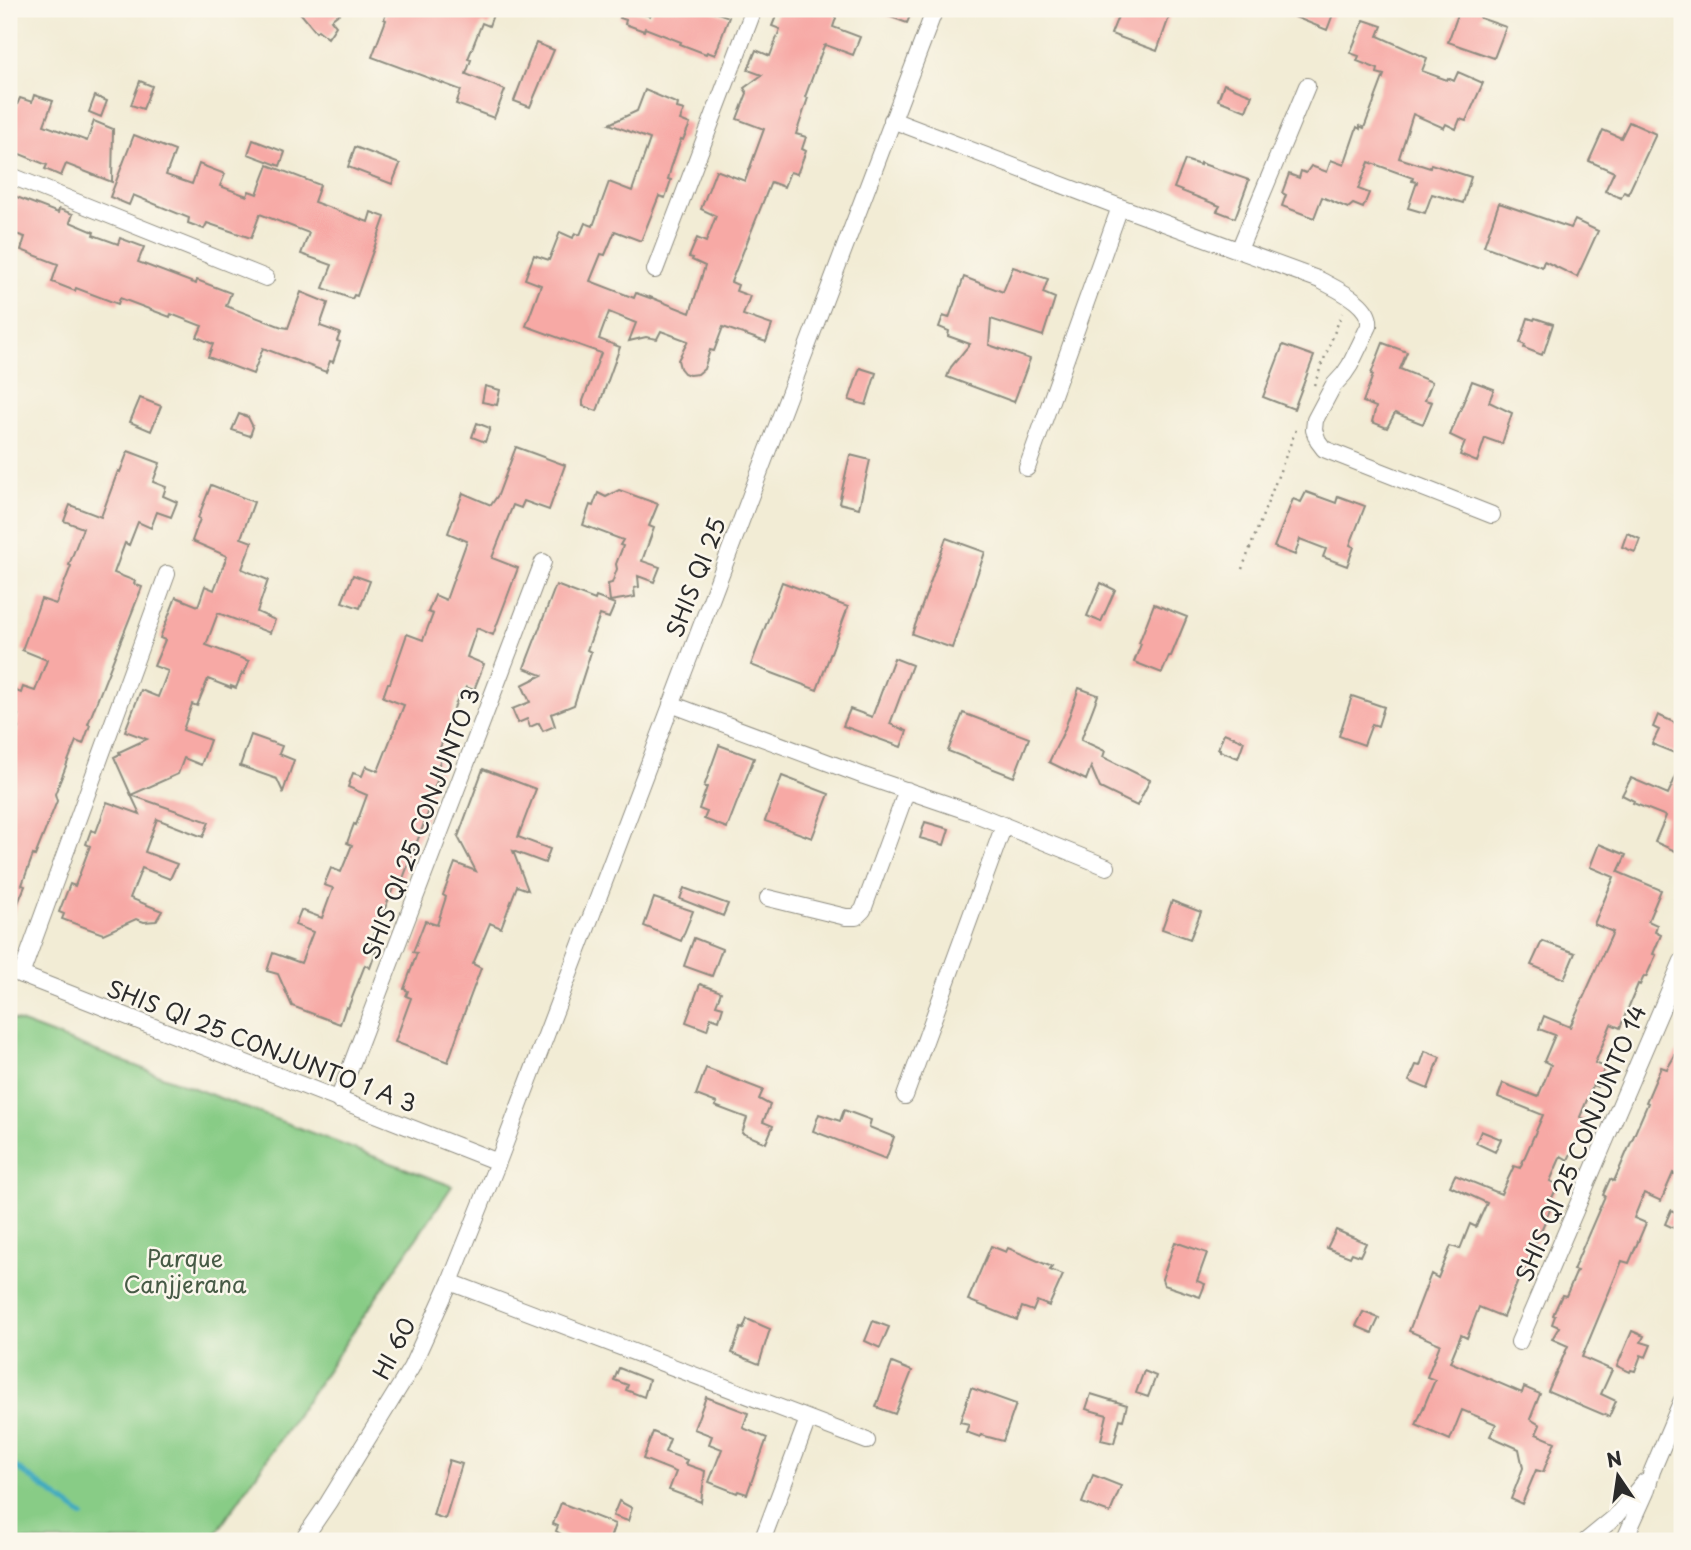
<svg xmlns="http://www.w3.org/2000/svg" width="1691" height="1550" font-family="'Playpen Sans',sans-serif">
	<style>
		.green { fill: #88cc86; stroke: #5a7c58; stroke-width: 2 }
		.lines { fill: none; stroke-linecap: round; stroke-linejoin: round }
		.stream { stroke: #3faabf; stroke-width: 5 }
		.building { fill: #f7a9a5 }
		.minor-casing { stroke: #8e8c80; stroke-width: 18 }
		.path { stroke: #8e8c80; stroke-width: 2.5; stroke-dasharray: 2 5; stroke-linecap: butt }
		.minor { stroke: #fff; stroke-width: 16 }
		.labels { text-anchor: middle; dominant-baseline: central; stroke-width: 5; stroke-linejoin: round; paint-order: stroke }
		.street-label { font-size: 23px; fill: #2b2b2b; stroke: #fbf7ec }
		.park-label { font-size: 23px; fill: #475b46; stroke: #fbf7ec }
	</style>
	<rect width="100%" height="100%" fill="#fbf7ec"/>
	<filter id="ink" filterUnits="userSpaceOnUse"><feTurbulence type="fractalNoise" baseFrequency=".0143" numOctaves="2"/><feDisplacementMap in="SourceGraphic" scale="14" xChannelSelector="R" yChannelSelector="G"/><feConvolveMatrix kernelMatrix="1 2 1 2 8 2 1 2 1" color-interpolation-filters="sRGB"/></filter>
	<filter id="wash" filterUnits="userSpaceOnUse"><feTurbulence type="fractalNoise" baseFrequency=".00686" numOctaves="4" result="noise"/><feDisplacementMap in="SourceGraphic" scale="28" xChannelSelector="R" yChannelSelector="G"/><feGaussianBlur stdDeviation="1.57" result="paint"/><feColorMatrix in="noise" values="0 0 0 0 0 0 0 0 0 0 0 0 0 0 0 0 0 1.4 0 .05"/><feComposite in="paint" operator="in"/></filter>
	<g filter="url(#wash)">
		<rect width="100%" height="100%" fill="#f2ecd5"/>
		<path class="green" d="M9 1018 452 1186 211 1541H9Z"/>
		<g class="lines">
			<path class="stream" d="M9 1462 83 1516"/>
		</g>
		<g id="blocks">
			<path class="building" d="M297 9H345L331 20 336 26 328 38 318 30 316 32Z
				M387 9H495L489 26 482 23 468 59 471 60 466 74 505 90 494 118 456 104 461 90 372 57 386 20 384 19Z
				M624 9H629L650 16 653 9H707L729 17 715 55 707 52 706 54 680 44 681 42 645 28 644 31 625 24 626 20 620 18Z
				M779 9H837L835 17 836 18 833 27 860 37 853 55 826 45 824 46 805 97 808 98 796 134 806 137 802 149 806 151 797 174 790 172 784 187 771 182 731 282 738 285 736 291 750 296 743 315 772 325 766 342 723 327 714 351 710 350 704 369 698 374 689 375 684 373 680 368 678 360 688 341 661 331 657 339 646 337 629 341 636 323 609 312 599 339 620 347 597 411 583 406V401L601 353 526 326 541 285 525 279 534 255 549 260 560 232 573 238 575 233 580 235 585 223 593 226 609 182 632 191 650 139 609 124 637 111 645 90 678 104 677 108 684 110 680 120 690 124 683 140 681 139 671 168 668 179 671 180 665 198 659 196 641 241 615 231 605 255 601 254 590 281 634 298 636 293 650 298V297L690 313 705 266 692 260 693 258 689 257 697 238 706 242 716 216 701 209 716 170 745 181 764 129 737 119 747 93 744 88 762 75 748 70 756 50 770 56 780 29 772 26Z
				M872 9H913L907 23 872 10Z
				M1121 9H1172L1157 51 1111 34Z
				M1275 9H1335L1327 30Z
				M1460 9H1484L1480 18 1506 27 1494 58 1448 42Z
				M1364 20 1382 26 1378 36 1427 58 1422 71 1447 80 1448 78 1454 81 1458 72 1483 83 1466 121 1460 119 1456 129 1446 124 1444 128 1413 114 1399 158 1430 168 1431 164 1471 177 1463 203 1432 194 1425 213 1408 208 1417 182 1412 181 1413 178 1369 162 1358 189 1369 193 1363 208 1353 204 1348 208 1322 197 1314 218 1282 206 1286 195 1282 193 1289 174 1299 178 1301 171 1306 173 1311 166 1327 172 1331 160 1344 165 1357 127 1360 129V126L1364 128 1384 75 1377 73 1378 69 1357 61 1359 56 1350 53Z
				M536 43 554 50 530 107 514 101Z
				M140 81 152 86 143 109 131 105Z
				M1224 84 1252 95 1246 111 1218 100Z
				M34 95 53 101 44 125 87 141 94 121 113 129 112 182 66 164 61 176 45 169 47 165 20 154 19 157 9 153V103L16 107 20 98 32 102Z
				M95 96 107 101 101 117 89 112Z
				M1629 122 1656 134 1628 194 1624 192 1621 198 1605 191 1614 172 1589 161 1603 130 1621 138Z
				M134 135 175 151 166 175 192 184 199 164 225 174 220 186 247 196 249 191 257 194 268 165 320 185 314 202 368 222 371 212 385 217 357 296 354 295 352 299 323 288 332 265 301 254 309 233 260 214 251 238 207 223 204 229 188 223 189 218 133 195 129 205 110 197Z
				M253 140 285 152 280 166 248 154Z
				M355 147 400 164 392 184 348 167Z
				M1185 160 1200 165V163L1249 180 1235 218 1217 211 1220 206 1174 188Z
				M9 194 58 213 59 209 73 214 70 222 94 232 93 235 118 244 120 238 144 247 138 262 196 284 197 280 231 293 226 306 282 327 288 328 301 292 328 303 320 326 340 333 337 341 340 342 333 362 330 361 326 372 263 348 253 374 208 357 213 344 197 337 202 326 171 314 170 317 120 298 118 304 76 288 75 291 52 282 58 264 21 250 25 237 9 232Z
				M1499 203 1571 228 1575 220 1598 231 1577 277 1544 261 1542 267 1484 246Z
				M1013 267 1048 279 1043 293 1055 298 1043 336 991 319 989 345 1030 359 1014 402 947 377 951 367 970 344 948 336 949 331 939 327 943 316 949 318 964 277 1003 292Z
				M1528 318 1534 320 1535 318 1553 324 1544 352H1543L1542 355 1524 348 1525 345 1520 343Z
				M1383 343 1407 352 1400 369 1432 382 1425 400 1432 402 1423 424 1395 413 1387 428 1372 422 1376 407 1363 402 1373 375 1371 374Z
				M1283 345 1314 356 1294 409 1263 397Z
				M860 368 876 373 866 405 849 400Z
				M1472 381 1494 389 1489 402 1512 413 1502 444 1485 438 1477 462 1460 455 1465 442 1450 435Z
				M485 386 500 390 497 405 482 402Z
				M140 398 161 406 151 431 130 422Z
				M239 414 248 417 253 427 250 436 232 430Z
				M477 423 490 428 485 442 472 437Z
				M516 447 565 465 549 510 524 501 521 508 513 505 492 558 518 568 493 635 477 628 467 657 484 664 474 690 466 687 461 699 458 697 439 751 443 753 438 767 442 768 428 804 431 805 402 881 398 880 395 886H394L369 948 376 951 370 968 365 965 348 1008 346 1007 340 1024 292 1006 278 974 267 971 273 953 301 963 313 932 295 925 301 910 322 918 333 888 324 885 331 868 341 872 352 845 347 843 354 824 356 825 367 795 348 787 353 773 362 776 366 766 378 771 404 705 383 697 388 683H390L407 634 423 640 433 614 428 612 435 595 446 600 467 541 448 533 463 493 491 505 498 495Z
				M128 451 160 463 153 482 166 487 163 496 177 502 171 517 157 512 151 528 138 522 129 545 125 543 114 573 135 581 134 584 142 587 88 724 90 725 83 744 76 741 55 794 57 801 35 856 33 855 22 885 25 886 9 925V752L18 728 14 726 18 715 9 711V688L21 693 23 687 35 691 47 660 22 650 41 599 56 604 71 566 69 565 83 528 64 521 70 505 101 517 118 471 120 472Z
				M850 455 870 460 859 508 839 503Z
				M211 485 254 502 241 538 252 542 242 569 268 580 257 612 275 620 270 633 218 613 206 645 249 661 244 674 242 673 236 688 231 686V688L208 679 197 706 192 704 183 730 210 740 201 765 184 758 178 774 131 795 114 757 120 754 119 752 147 739 125 731 141 690 158 697 168 671 154 666 165 640 160 638 176 597 198 606 205 586 214 590 227 556 192 541 200 519 198 518Z
				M619 490 658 504 649 526 654 528 642 561 660 567 654 582 638 576 639 587 634 588 635 597 610 601 608 584 612 583 617 569 616 564 623 546 620 545 623 540 583 525 590 505 593 506 598 493 606 497Z
				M1306 492 1336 503 1338 496 1365 506 1350 545 1354 547 1347 566 1323 557 1326 549 1300 539 1295 555 1274 547 1293 499 1301 502Z
				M1627 533 1640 539 1635 552 1622 547Z
				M946 538 985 552 952 648 912 634Z
				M353 575 370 581 360 608 342 602Z
				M782 582 848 607 817 690 751 665Z
				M1101 583 1115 590 1101 622 1087 616Z
				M556 585 595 600 596 597 615 604 609 618 600 615 587 650 591 652 574 705 551 714 555 726 543 731 539 723 530 727 527 719 518 723 512 709 530 702 522 685 542 675 524 668Z
				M1154 604 1187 617 1171 656H1169L1162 673 1134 662 1141 644 1139 643Z
				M894 658 912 665 890 724 907 731 901 747 843 726 850 709 872 717Z
				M1079 688 1098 695 1081 740 1105 751 1103 757 1150 780 1137 806 1100 788 1091 767 1086 780 1049 762 1064 731Z
				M1352 696 1384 707 1378 726 1372 724 1364 745 1339 736Z
				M963 713 1029 738 1014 777 948 751Z
				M1658 715 1682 726V756L1652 744 1659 730 1653 727Z
				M1224 733 1244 741 1238 758 1220 751V749H1218Z
				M251 735 282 746 279 754 294 760 283 792 277 779 240 766Z
				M719 745 754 758 727 828 704 819 707 812 699 809 707 787H704Z
				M1682 763V854L1655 842 1666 816 1633 803 1634 801 1622 795 1631 778 1668 794Z
				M483 769 536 789 518 837 550 849 545 863 513 851 528 890 517 886 501 928 490 923 473 964 481 968 459 1027H460L448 1062 395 1042 411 998 406 996 408 991 404 989 417 953 413 952 425 921 437 925 446 897 443 895 455 863 476 871 458 837Z
				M782 776 829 794 812 838 765 821Z
				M131 795 209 822 203 837 157 819 145 852 177 864 170 879 142 868 130 898 162 911 156 921 144 922 136 919 103 934 62 919 64 914 59 912 70 884 75 886 90 846 86 844 91 830 96 832 107 802 140 814Z
				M925 822 949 829 944 845 920 838Z
				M1599 844 1626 855 1618 872 1661 890 1648 921 1657 925 1655 932 1661 935 1653 954 1656 955 1646 977 1644 976 1640 985 1638 984 1620 1028 1611 1024 1595 1063 1605 1067 1597 1087 1593 1085 1580 1117 1588 1120 1582 1135 1580 1134 1568 1160 1561 1156 1550 1181 1558 1185 1550 1202 1553 1203 1523 1272 1522 1271 1503 1317 1479 1307 1467 1338 1461 1335 1450 1362 1522 1393 1524 1387 1540 1394 1530 1419 1540 1425 1536 1434 1555 1442 1543 1472 1536 1470 1522 1504 1511 1499 1523 1468 1519 1449 1490 1436 1496 1424 1462 1410 1450 1440 1416 1425 1435 1380 1427 1377 1440 1344 1409 1331 1431 1274 1438 1278 1451 1246 1460 1249 1470 1224 1476 1227 1487 1203 1450 1186 1455 1175 1501 1194 1514 1166 1520 1168 1543 1115 1498 1097 1503 1083 1538 1097 1551 1065 1544 1061 1555 1035 1539 1029 1544 1016 1570 1027 1613 932 1594 924 1614 877 1590 867Z
				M684 888 728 904 723 916 680 899Z
				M654 898 693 911 681 941 644 926Z
				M1172 901 1201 912 1190 939 1162 929Z
				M694 938 722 949 712 976 684 966Z
				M1542 941 1575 953 1564 979 1531 965Z
				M700 984 721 992 716 1005 723 1007 719 1020 711 1017 707 1030 686 1022Z
				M1682 1043V1178L1673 1173 1661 1201 1644 1193 1634 1218 1646 1223 1629 1263 1622 1261 1582 1357 1612 1370 1601 1394 1616 1401 1609 1417 1548 1391 1568 1346 1552 1339 1559 1327 1552 1324 1555 1316 1553 1315 1562 1295 1566 1296 1577 1271 1573 1270 1605 1196 1603 1195 1610 1179 1614 1181 1619 1170 1648 1103 1646 1102 1661 1067 1667 1069Z
				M1425 1051 1440 1057 1428 1089 1409 1081 1416 1065 1420 1066Z
				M706 1068 763 1090 759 1099 770 1105 763 1122 773 1126 766 1143 742 1133 747 1118 715 1106 717 1103 696 1095Z
				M844 1110 871 1120 869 1127 894 1137 886 1159 813 1131 819 1114 840 1121Z
				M1481 1131 1501 1139 1495 1152 1476 1143Z
				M1671 1210 1682 1215V1232L1665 1224Z
				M1336 1230 1366 1243 1360 1256 1352 1253 1350 1257 1327 1248Z
				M1175 1242 1207 1253 1197 1281 1205 1284 1200 1297 1164 1285 1162 1279Z
				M991 1246 1006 1252 1008 1248 1052 1267 1050 1270 1063 1275 1049 1306 1037 1301 1033 1311 1022 1307 1017 1320 968 1300Z
				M1363 1312 1379 1318 1372 1333 1356 1326Z
				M747 1319 770 1329 759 1364 732 1353 741 1328 743 1329Z
				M873 1321 889 1327 880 1348 865 1341Z
				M1632 1331 1644 1336 1641 1342 1651 1345 1646 1357 1641 1355 1635 1371 1631 1370 1630 1372 1617 1366Z
				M892 1363 912 1371 895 1414 876 1407Z
				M619 1368 649 1380 644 1397 626 1390 628 1385 614 1380Z
				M1144 1371 1156 1376 1148 1397 1136 1393Z
				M971 1388 1016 1404 1003 1441 981 1435 980 1437 966 1432 969 1424 960 1422Z
				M1091 1394 1127 1405 1123 1420 1120 1419 1114 1443 1101 1440 1107 1415 1086 1409Z
				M706 1397 748 1413 743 1428 767 1438 747 1494 738 1491 737 1493 709 1482 722 1449 709 1444 712 1436 694 1429Z
				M653 1432 670 1439 665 1452 687 1460 685 1464 705 1471 701 1502 669 1490 676 1472 643 1459Z
				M449 1460 462 1464 445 1519 433 1515Z
				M1093 1475 1121 1486 1110 1513 1082 1503Z
				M619 1501 632 1508 628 1521 613 1516Z
				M561 1503 615 1524 609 1541H572L556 1531 558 1526 553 1524Z"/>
		</g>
	</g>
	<g filter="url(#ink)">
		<use href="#blocks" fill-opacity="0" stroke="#8e8c80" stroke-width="2"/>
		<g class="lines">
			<defs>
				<path id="minor" d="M892 120 1120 207 1320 280C1336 289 1372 304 1369 326L1350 365 1344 374 1333 386 1315 420 1314 430 1318 441 1324 449 1492 515
					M9 175 266 278
					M1239 250 1307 86
					M655 270 754 9
					M1027 468 1120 207
					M671 704 864 776 973 813 1107 867
					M768 898 846 917H856L863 910 907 790
					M9 970 498 1162
					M21 975 167 574
					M905 1096 1004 825
					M338 1100 543 562
					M450 1282 867 1441
					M1519 1342 1682 961
					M302 1541 328 1503 411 1368 450 1282 498 1162 935 9
					M762 1541 808 1419
					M1586 1541 1614 1518 1644 1482
					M1624 1541 1646 1492 1652 1471 1682 1400"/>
			</defs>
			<use href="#minor" class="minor-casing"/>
			<path class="path" d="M1314 385 1342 313
				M1242 569 1297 427"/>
			<use href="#minor" class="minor"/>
		</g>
	</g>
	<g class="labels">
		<g class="street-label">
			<text transform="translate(695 577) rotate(-69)">SHIS QI 25</text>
			<text transform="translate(420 823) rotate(-69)">SHIS QI 25 CONJUNTO 3</text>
			<text transform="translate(262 1045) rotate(21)">SHIS QI 25 CONJUNTO 1 A 3</text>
			<text transform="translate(1580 1143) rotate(-67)">SHIS QI 25 CONJUNTO 14</text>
			<text transform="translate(393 1348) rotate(-63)">HI 60</text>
		</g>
		<g class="park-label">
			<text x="185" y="1257">Parque<tspan x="185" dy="26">Canjjerana</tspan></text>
		</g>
	</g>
	<rect width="1691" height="1550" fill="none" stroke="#fbf7ec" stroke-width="35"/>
	<g transform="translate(1618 1476) rotate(347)" stroke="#fbf7ec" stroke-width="5" paint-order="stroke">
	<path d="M0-5L12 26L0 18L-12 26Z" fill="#2b2b2b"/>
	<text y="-10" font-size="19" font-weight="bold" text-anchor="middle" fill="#2b2b2b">N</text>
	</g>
</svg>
